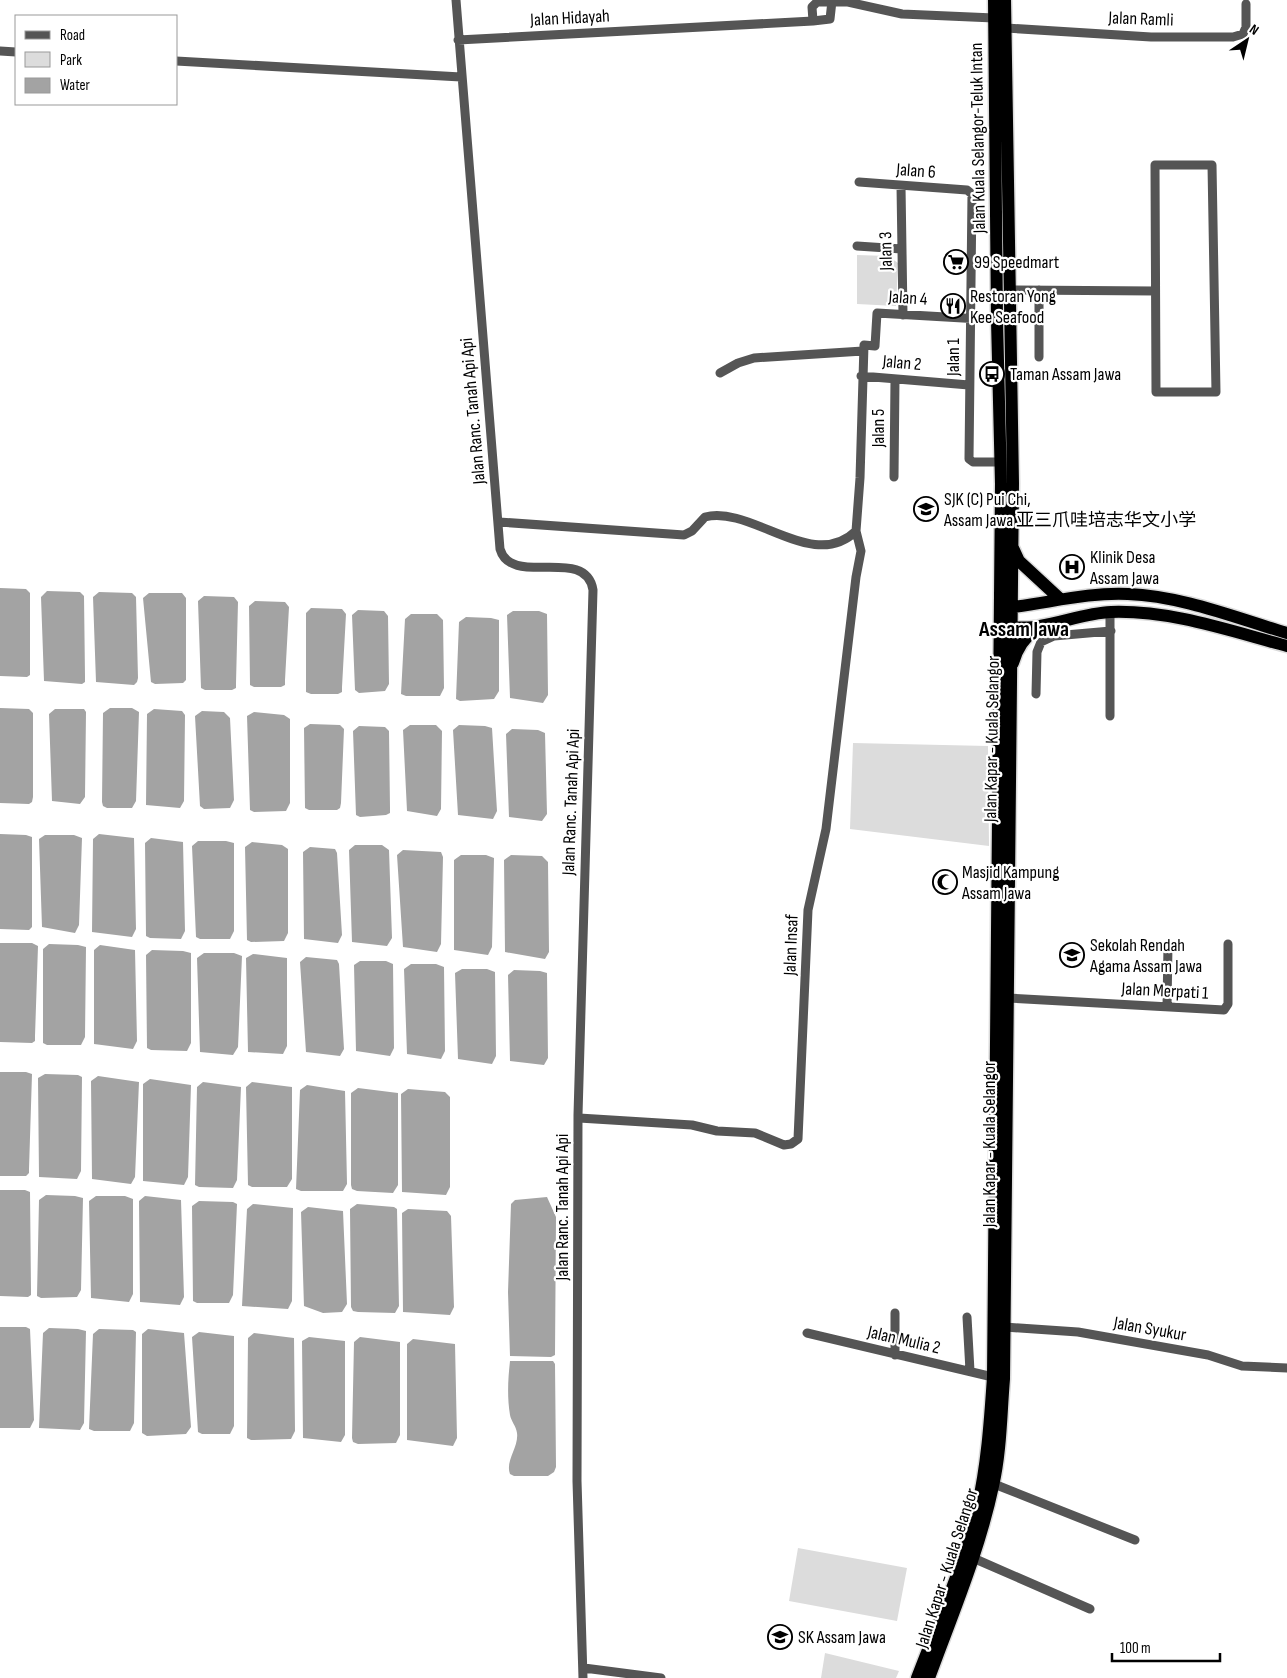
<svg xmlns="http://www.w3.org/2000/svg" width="1287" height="1678" font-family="'Sofia Sans Condensed','Noto Sans SC',sans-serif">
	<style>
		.green { fill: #dcdcdc }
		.water { fill: #a3a3a3 }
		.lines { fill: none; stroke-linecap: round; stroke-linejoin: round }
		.highway-casing { stroke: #dbdbdb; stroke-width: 15 }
		.minor { stroke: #555; stroke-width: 9 }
		.highway { stroke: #000; stroke-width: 12 }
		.labels { text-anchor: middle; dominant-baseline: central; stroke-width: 4.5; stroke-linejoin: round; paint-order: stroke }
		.street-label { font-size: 18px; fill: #000; stroke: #fff }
		.poi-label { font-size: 18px; fill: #000; stroke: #fff; text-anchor: start }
		.district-label { font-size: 22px; font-weight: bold; fill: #000; stroke: #fff }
	</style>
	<rect width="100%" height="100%" fill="#fff"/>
	<path class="green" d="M857 255 888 256 898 263 896 306 857 304Z
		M853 743 988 746 989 846 850 829Z
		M798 1548 907 1568 897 1621 789 1601Z
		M825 1653 899 1671 896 1678H821Z"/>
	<path class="water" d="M0 588 26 589 30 593V675L27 677 0 676Z
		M47 591 80 592 84 596 85 677V682L82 684 44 681 41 597Z
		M99 592 132 593 136 597 138 678 137 682 134 685 96 682 93 597Z
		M149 593H182L186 598V680L183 683 155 684 151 682 143 598Z
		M204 596 234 597 238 602 236 683V688L232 690H205L201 688 198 601Z
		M255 601 285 602 289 607 285 680V685L281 687H254L250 685 249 606Z
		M311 608 342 609 346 614 342 687V692L338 694H311L306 692V613Z
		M358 610 384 611 388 616 389 684 385 691 359 693 355 690 352 615Z
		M513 611H539L547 614 548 695 543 703 510 698 507 615Z
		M411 614H437L443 620 444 688 440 696H406L401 694 405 619Z
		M466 617 491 618 499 620V691L494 699 460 701 456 699 459 622Z
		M0 708 29 709 33 713V797L32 802 29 804 0 803Z
		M110 708H132L139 712 136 801 132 808H107L103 806 102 802 103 713Z
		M55 709H84L86 712 85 797 80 804 52 801 49 714Z
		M154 709 182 711 185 715 184 801 180 808 146 805 147 714Z
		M202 711 224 712 230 718 234 800 230 808 204 809 200 806 195 716Z
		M254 712 284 715 290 719V803L286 811 254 812 250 810 247 716Z
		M310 724 340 725 344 729 341 803 340 808 337 810H309L305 808 304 728Z
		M410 725H436L442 731 441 809 437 816 407 811 403 730Z
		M459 725 485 726 492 728 497 811 493 819 458 815 453 730Z
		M359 726 385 727 389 731 390 808V813L386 815 360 817 356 815 353 731Z
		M512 729 538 730 545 733 547 814 542 821 509 817 506 734Z
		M0 834 26 835 32 837V927L29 930 0 929Z
		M99 834 134 838 136 929 132 937 92 932 93 839Z
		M45 835H74L82 838 79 925 75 933 42 927 39 839Z
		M151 838 183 842 185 931 181 939 150 938 146 936 145 843Z
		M198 841H226L234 843V931L230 939H200L196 937 192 846Z
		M252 842 282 845 288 849V933L284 941 251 942 247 940 245 847Z
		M355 845H382L389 850 392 938 387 946 352 942 349 850Z
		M310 847 335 849 337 853 342 935 338 943 304 939 303 852Z
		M403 850 441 852 443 857 441 944 437 952 403 947 397 855Z
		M461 855H486L494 858 492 947 488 955 454 950V860Z
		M511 855 542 856 548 862 549 952 545 959 505 952 504 860Z
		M0 943H32L38 946 35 1036V1041L32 1043 0 1042Z
		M49 944 78 945 86 947 85 1037 81 1045H47L43 1043V949Z
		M100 945 135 950 137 1041 133 1049 94 1044V950Z
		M152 950 183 951 191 953V1043L187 1051 151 1050 147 1048 146 955Z
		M204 953H234L242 956 238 1047 233 1055 200 1052 197 958Z
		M253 954 287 958V1046L283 1054 248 1052 246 958Z
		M306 957 337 960 339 964 344 1049 340 1056 306 1052 300 962Z
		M360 961H386L393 964 394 1048 390 1056 356 1051 354 965Z
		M411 964H436L444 967 445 1051 441 1059 407 1054 404 969Z
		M462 969H487L495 972 496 1056 492 1064 458 1059 455 973Z
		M514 970 540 971 547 973 548 1058 544 1065 510 1061 508 975Z
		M0 1072H26L32 1074 29 1169V1173L26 1176H0Z
		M45 1074 78 1075 82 1077 81 1171 77 1179 39 1177 38 1078Z
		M98 1076 139 1082 135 1177 131 1184 92 1179 91 1081Z
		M150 1079 191 1085 188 1177 184 1185 143 1181V1084Z
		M203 1082 241 1087 237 1180 233 1188 199 1187 195 1185 197 1087Z
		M252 1082 292 1087V1179L287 1187H252L248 1185 246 1087Z
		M307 1085 345 1091 347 1184 343 1191H301L296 1189 300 1090Z
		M358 1088 398 1093V1185L393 1193 357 1191 352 1189 351 1185V1093Z
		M408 1089 445 1092 450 1097V1187L446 1195 402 1192 401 1094Z
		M0 1190H25L30 1192 31 1290V1295L28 1297 0 1296Z
		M46 1195 75 1196 83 1198 81 1290 77 1297 41 1298 37 1296 39 1200Z
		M96 1196H125L133 1199V1294L129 1302 91 1298 89 1201Z
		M145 1196 181 1200 184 1297 180 1305 140 1302 139 1201Z
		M547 1197 556 1217 555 1355 551 1357 510 1356 508 1292 511 1204 515 1200Z
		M199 1201 233 1202 237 1204 233 1295 229 1303H197L193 1301 192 1206Z
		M253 1204 293 1208 292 1301 288 1309 242 1306 247 1209Z
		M357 1204 394 1207 397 1209 399 1306 395 1313 358 1312 353 1311 351 1307 350 1209Z
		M308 1207 343 1211 347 1304 342 1312 323 1313 304 1306 301 1212Z
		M408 1209 447 1211 451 1216 454 1307 450 1315 403 1312 402 1213Z
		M0 1327H26L30 1329 34 1420 30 1428H0Z
		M49 1328 78 1329 86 1331 84 1423 80 1430 39 1428 43 1333Z
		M99 1329 133 1330 136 1332 134 1423 130 1431H94L89 1429 93 1334Z
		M148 1329 184 1333 191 1427 186 1434 147 1436 142 1433V1334Z
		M199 1332 234 1336V1426L230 1434H202L198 1432 192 1337Z
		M254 1333 294 1338 295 1431 291 1439 251 1440 247 1438 248 1338Z
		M309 1337 345 1341V1435L341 1442 303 1438 302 1341Z
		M360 1337 400 1342V1435L396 1443 358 1444 353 1442 352 1438 354 1342Z
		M413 1339 455 1344 457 1438 453 1446 407 1440V1344Z
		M510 1361H553L555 1364 556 1467 554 1472 548 1476H514L510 1474C505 1461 519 1447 517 1433 516 1426 511 1421 510 1415 507 1397 508 1379 510 1361Z"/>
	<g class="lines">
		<defs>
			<path id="highway" d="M1013 548 1019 561 1059 598
				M1004 608C1045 604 1086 592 1128 594 1182 596 1236 618 1287 633
				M1002 627C1014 627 1028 629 1040 626 1064 622 1087 613 1111 612 1171 610 1230 631 1287 646
				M1013 663C1017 648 1026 636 1038 627
				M917 1678C938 1623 963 1567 977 1509 987 1466 990 1421 993 1377L1001 484 997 320 994 0
				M929 1678C952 1615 979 1552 993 1486 1001 1451 1001 1415 1004 1379L1013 483 1005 0"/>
		</defs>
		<use href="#highway" class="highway-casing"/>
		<path class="minor" d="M456 0 500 549C511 588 586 545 593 590L578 1115 577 1481 583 1678
			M813 21 830 19 832 1
			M1006 28 1151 37H1233L1243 34 1246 27V4
			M458 40 813 21 812 7 817 2H848L902 14 994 18
			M0 51 16 52
			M176 61 461 77
			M1155 165H1212L1216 392H1156Z
			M859 182 967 190 972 194 969 459 973 462H1001
			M901 186 903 315
			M857 246 902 249
			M1011 290 1155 291
			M1039 357V290
			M720 373 738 363 754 358 863 351
			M861 376 969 385
			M894 477 895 379
			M499 522 684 535 692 531 705 517C752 505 813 573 856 531
			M1036 694 1037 652 1041 642 1054 636 1111 631
			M1110 716V612
			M1007 998 1224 1010 1228 1004V944
			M1167 1007 1168 945
			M579 1118 692 1125 717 1131 755 1133 784 1145 791 1144 798 1139 808 910 826 829 856 577 861 551 856 531 860 478 864 345 875 346 877 313 997 320
			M967 1317 970 1371
			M1005 1327 1078 1332 1208 1355 1242 1366 1287 1368
			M807 1333 997 1378
			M895 1355V1313
			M994 1484 1135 1540
			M973 1558 1090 1609
			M584 1668 661 1678"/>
		<use href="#highway" class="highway"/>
	</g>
	<defs>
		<symbol id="supermarket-ring" viewBox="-11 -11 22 22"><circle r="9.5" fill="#fff" stroke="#000" stroke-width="1.5"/><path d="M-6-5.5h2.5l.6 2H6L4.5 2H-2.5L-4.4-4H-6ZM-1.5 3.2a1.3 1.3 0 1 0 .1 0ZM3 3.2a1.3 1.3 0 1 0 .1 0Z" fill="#000"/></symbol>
		<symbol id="restaurant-ring" viewBox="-11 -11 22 22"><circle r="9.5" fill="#fff" stroke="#000" stroke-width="1.5"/><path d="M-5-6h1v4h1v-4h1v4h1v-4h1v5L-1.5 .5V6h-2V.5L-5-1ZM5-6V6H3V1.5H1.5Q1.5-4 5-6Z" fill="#000"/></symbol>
		<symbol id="bus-ring" viewBox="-11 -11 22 22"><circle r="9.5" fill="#fff" stroke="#000" stroke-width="1.5"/><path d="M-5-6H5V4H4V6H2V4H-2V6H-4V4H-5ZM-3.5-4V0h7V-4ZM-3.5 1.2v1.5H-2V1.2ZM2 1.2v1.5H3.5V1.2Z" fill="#000"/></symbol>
		<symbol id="school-ring" viewBox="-11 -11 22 22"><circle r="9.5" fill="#fff" stroke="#000" stroke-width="1.5"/><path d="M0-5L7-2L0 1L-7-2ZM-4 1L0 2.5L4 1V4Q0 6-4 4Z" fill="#000"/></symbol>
		<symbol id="hospital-ring" viewBox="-11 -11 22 22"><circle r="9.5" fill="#fff" stroke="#000" stroke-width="1.5"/><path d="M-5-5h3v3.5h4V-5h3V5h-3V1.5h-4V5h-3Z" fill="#000"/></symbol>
		<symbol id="mosque-ring" viewBox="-11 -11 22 22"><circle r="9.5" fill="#fff" stroke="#000" stroke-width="1.5"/><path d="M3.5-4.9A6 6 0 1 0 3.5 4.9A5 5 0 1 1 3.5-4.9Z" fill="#000"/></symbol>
	</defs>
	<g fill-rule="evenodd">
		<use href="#supermarket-ring" x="942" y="248" width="28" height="28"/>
		<use href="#restaurant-ring" x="939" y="292" width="28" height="28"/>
		<use href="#bus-ring" x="978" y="360" width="28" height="28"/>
		<use href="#school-ring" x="912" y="495" width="28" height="28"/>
		<use href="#hospital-ring" x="1058" y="553" width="28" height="28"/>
		<use href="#mosque-ring" x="931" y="868" width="28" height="28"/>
		<use href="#school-ring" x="1058" y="941" width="28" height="28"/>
		<use href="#school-ring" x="766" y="1623" width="28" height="28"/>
	</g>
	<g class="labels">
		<g class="street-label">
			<text transform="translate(570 18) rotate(-3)">Jalan Hidayah</text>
			<text transform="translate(1141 19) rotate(2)">Jalan Ramli</text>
			<text transform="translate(978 138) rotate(-91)">Jalan Kuala Selangor-Teluk Intan</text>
			<text transform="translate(916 171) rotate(4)">Jalan 6</text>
			<text transform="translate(886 251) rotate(-91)">Jalan 3</text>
			<text transform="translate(908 298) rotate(4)">Jalan 4</text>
			<text transform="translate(953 357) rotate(-90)">Jalan 1</text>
			<text transform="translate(902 363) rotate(5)">Jalan 2</text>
			<text transform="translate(473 411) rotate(-95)">Jalan Ranc. Tanah Api Api</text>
			<text transform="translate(878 428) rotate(-90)">Jalan 5</text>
			<text transform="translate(992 739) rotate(-89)">Jalan Kapar - Kuala Selangor</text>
			<text transform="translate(571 802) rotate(-88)">Jalan Ranc. Tanah Api Api</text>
			<text transform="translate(791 945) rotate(-88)">Jalan Insaf</text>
			<text transform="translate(1165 991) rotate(3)">Jalan Merpati 1</text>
			<text transform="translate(989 1144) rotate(-90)">Jalan Kapar - Kuala Selangor</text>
			<text transform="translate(562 1207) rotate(-90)">Jalan Ranc. Tanah Api Api</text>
			<text transform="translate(1150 1329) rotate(10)">Jalan Syukur</text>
			<text transform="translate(904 1340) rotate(13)">Jalan Mulia 2</text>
			<text transform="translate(947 1568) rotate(-72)">Jalan Kapar - Kuala Selangor</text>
		</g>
		<g class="poi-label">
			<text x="974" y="262">99 Speedmart</text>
			<text x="970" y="296">Restoran Yong<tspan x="970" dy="21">Kee Seafood</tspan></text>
			<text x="1010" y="374">Taman Assam Jawa</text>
			<text x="944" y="499">SJK (C) Pui Chi,<tspan x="944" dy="21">Assam Jawa 亚三爪哇培志华文小学</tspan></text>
			<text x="1090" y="557">Klinik Desa<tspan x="1090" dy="21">Assam Jawa</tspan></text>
			<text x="962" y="872">Masjid Kampung<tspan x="962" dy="21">Assam Jawa</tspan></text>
			<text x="1090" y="945">Sekolah Rendah<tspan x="1090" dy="21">Agama Assam Jawa</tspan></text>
			<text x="798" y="1637">SK Assam Jawa</text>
		</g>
		<g class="district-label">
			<text x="1024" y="629">Assam Jawa</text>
		</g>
	</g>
	<rect x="15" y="15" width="162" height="90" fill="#ffffff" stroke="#999999"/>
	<rect x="25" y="31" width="25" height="8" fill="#555555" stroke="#999999"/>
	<text x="60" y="40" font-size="15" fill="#000000">Road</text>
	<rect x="25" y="52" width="25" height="15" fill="#dcdcdc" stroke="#999999"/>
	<text x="60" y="65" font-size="15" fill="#000000">Park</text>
	<rect x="25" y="78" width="25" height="15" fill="#a3a3a3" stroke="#999999"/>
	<text x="60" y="90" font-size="15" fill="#000000">Water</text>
	<g transform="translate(1247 40) rotate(35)" stroke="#ffffff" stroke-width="4" paint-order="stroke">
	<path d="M0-4L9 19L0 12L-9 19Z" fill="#000000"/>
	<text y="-8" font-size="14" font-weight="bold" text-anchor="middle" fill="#000000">N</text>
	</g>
	<path d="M1112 1653v8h108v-8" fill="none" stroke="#000000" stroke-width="2.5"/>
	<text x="1120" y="1653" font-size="15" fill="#000000" stroke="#ffffff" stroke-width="4" paint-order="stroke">100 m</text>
</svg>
